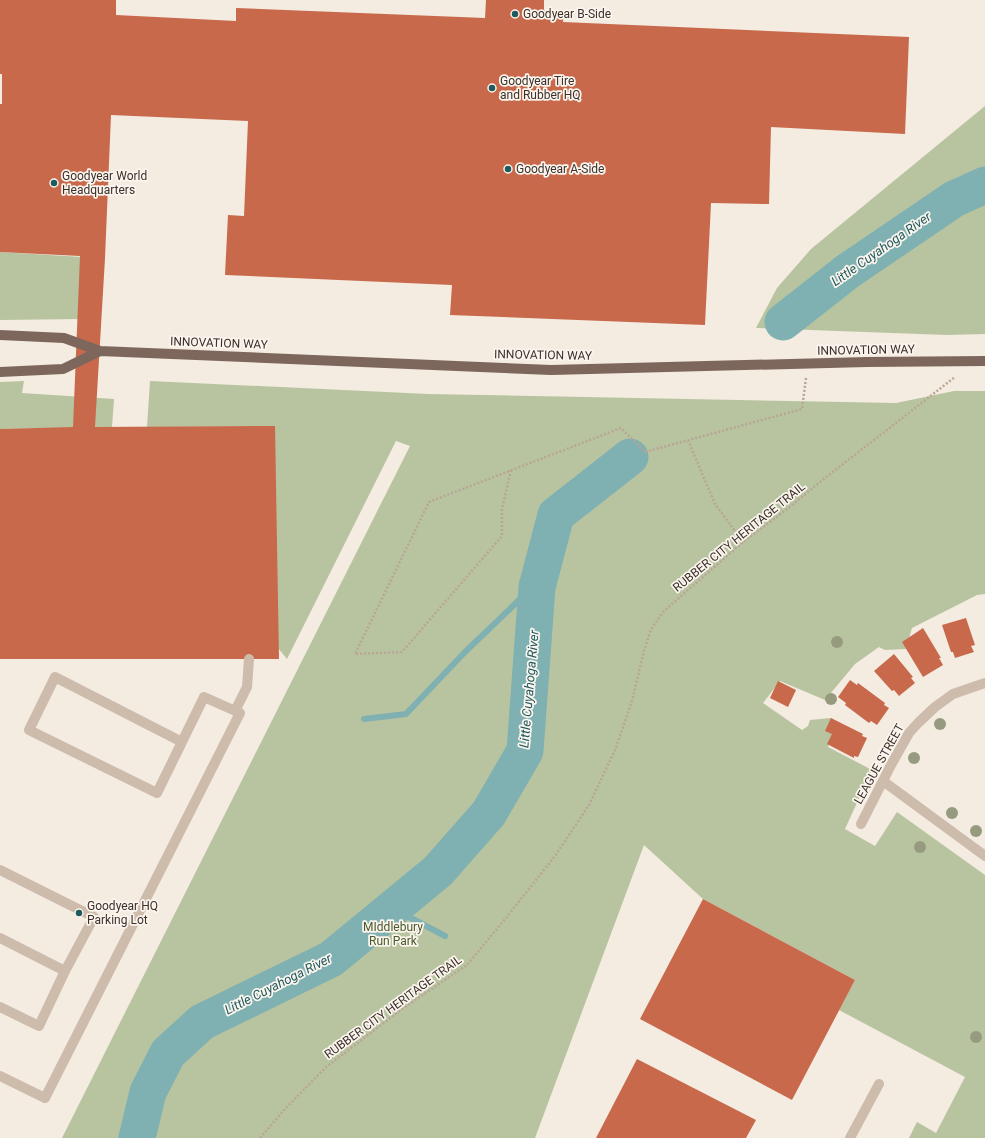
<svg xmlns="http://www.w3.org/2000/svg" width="985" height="1138" font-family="Roboto,sans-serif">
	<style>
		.green { fill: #b8c4a0 }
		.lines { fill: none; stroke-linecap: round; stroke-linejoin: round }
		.stream { stroke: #7fb0b2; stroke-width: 6 }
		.river { stroke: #7fb0b2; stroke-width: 37 }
		.building { fill: #c8694b }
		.path { stroke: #b9a596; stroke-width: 2.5; stroke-dasharray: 2 2; stroke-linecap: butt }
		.minor { stroke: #cdbbac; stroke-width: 10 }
		.major { stroke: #7d675c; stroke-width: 10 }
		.major-bridge { stroke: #7d675c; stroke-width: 10 }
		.tree { fill: #969b7f }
		.poi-dot { fill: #1f5a5e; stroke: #fbf5ee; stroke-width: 1.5 }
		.labels { text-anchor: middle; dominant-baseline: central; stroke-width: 3.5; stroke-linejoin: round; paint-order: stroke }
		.poi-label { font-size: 12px; fill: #3b302b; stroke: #fbf5ee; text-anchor: start }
		.street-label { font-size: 12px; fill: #3b302b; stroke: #fbf5ee }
		.park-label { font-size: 12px; fill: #4a5a2e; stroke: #fbf5ee }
		.water-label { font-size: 13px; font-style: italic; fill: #1f5a5e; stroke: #fbf5ee }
	</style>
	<rect width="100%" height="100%" fill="#f4ebe1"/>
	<path class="green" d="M985 106V334L947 335 756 328 777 288 811 249Z
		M0 252 82 257 81 319 0 320Z
		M24 381 22 393 114 399 112 427 0 429V382Z
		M150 381 428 394 896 403 954 391H985V594L977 595 912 628 906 649 885 650 879 647 855 664 825 700 780 681 763 703 802 730 808 726 810 720 831 718 833 734 828 747 872 770 845 829 875 846 897 812 985 875V1138H909L917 1122 936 1133 965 1077 839 1010 855 980 703 899 644 845 535 1138H62L410 446 396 441 287 659 278 648 274 426 147 427Z"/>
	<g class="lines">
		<path class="stream" d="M364 719 406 714 465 652 538 582
			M392 908 445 936"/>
		<path class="river" d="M783 322 848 271 954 199 985 185
			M137 1138 148 1092 168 1053 202 1022 331 959 438 871 489 813 525 751 537 587 556 515 630 457"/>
	</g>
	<path class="building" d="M0 0H116V15L236 21V8L485 18 486 0H544V10L564 11 563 22 909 37 905 134 771 127 769 204 711 203 705 325 450 315 452 285 225 275 228 215 244 216 248 121 111 115 105 258 95 427 275 426 279 659H0V429L73 427 80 256 0 252V104H2V74H0Z
		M966 618 975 645 971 646 974 652 955 658 953 652H951L942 625Z
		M923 628 941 658H939L943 665 923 677 902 642Z
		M894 654 913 677 911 678 915 683 899 696 894 690 892 691 874 671Z
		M850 680 857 685 858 683 885 703 884 705 889 708 877 725 871 721 869 723 845 705 846 703 838 697Z
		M778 681 796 690 788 707 770 698Z
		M831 718 863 734 862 736 867 738 858 757 854 756V758L827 744 832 734 825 731Z
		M703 899 855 980 792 1100 640 1019Z
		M637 1059 756 1120 746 1138H596Z"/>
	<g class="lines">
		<path class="path" d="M688 440 715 504 743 542
			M511 470 502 509V536L402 652 355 654 429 502 621 428 645 452 802 409 806 378
			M260 1138 285 1109 325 1068 402 1009 467 965 506 918 555 856 589 805 615 750 632 701 644 651 651 629 664 611 743 542 786 510 825 478 955 377"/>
		<path class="minor" d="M235 711 247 687 249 659
			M883 781 985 856
			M861 824 891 765 909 733 918 723 935 707 953 694 985 683
			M0 870 94 917 65 971
			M0 938 65 971 39 1026 0 1007
			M0 1076 45 1098 240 713 204 697 157 793 29 730 55 677 182 742
			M850 1138 879 1084"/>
		<path class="major" d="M0 335 64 338 100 351 551 370 867 362
			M0 372 63 369 100 351"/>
		<path class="major-bridge" d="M867 362 985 361"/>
	</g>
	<g class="tree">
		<circle cx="837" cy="642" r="6"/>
		<circle cx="831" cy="699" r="6"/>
		<circle cx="940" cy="724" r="6"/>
		<circle cx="914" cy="758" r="6"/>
		<circle cx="952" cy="813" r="6"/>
		<circle cx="976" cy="831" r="6"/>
		<circle cx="920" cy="847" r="6"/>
		<circle cx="976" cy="1037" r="6"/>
	</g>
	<g class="poi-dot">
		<circle cx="515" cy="14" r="4"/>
		<circle cx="492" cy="88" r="4"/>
		<circle cx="508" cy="169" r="4"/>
		<circle cx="54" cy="183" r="4"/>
		<circle cx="79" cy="913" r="4"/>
	</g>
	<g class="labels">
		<g class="poi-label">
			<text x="523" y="14">Goodyear B-Side</text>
			<text x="500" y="81">Goodyear Tire<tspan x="500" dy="14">and Rubber HQ</tspan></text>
			<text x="516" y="169">Goodyear A-Side</text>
			<text x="62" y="176">Goodyear World<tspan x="62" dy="14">Headquarters</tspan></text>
			<text x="87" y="906">Goodyear HQ<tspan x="87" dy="14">Parking Lot</tspan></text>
		</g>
		<g class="street-label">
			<text transform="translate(219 343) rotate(2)">INNOVATION WAY</text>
			<text transform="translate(866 350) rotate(-1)">INNOVATION WAY</text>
			<text transform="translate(543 355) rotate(1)">INNOVATION WAY</text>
			<text transform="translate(739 537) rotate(-39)">RUBBER CITY HERITAGE TRAIL</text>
			<text transform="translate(879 764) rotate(-61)">LEAGUE STREET</text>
			<text transform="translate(393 1007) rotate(-36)">RUBBER CITY HERITAGE TRAIL</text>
		</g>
		<g class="park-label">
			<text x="393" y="927">MIddlebury<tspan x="393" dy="14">Run Park</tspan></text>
		</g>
		<g class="water-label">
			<text transform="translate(881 249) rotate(-35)">Little Cuyahoga River</text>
			<text transform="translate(529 689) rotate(-85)">Little Cuyahoga River</text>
			<text transform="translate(278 984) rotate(-27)">Little Cuyahoga River</text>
		</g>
	</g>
</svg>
